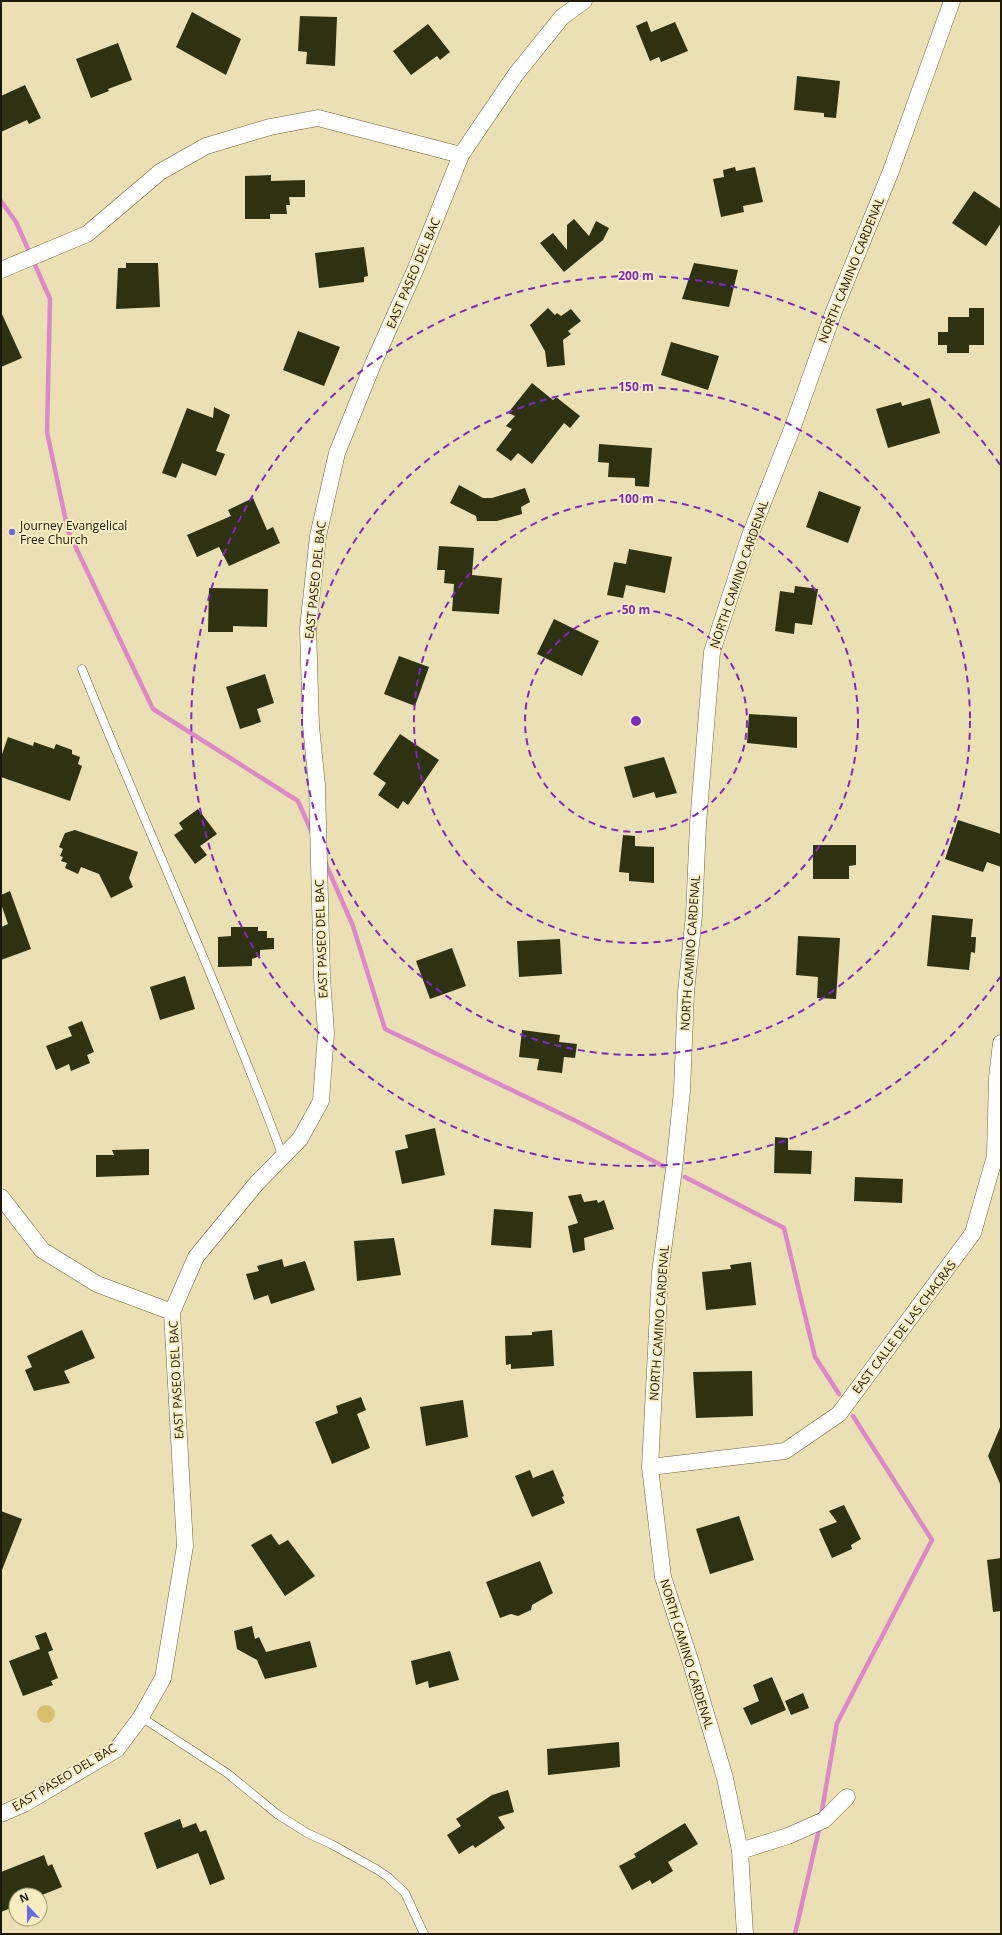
<svg xmlns="http://www.w3.org/2000/svg" width="1002" height="1935" font-family="'Open Sans',sans-serif">
	<style>
		.grass { fill: #d4c06d }
		.lines { fill: none; stroke-linecap: round; stroke-linejoin: round }
		.stream { stroke: #dd89c9; stroke-width: 4.5 }
		.building { fill: #2e3211 }
		.service-casing { stroke: #6e643c; stroke-width: 9 }
		.minor-casing { stroke: #6e643c; stroke-width: 17 }
		.service { stroke: #fff; stroke-width: 8 }
		.minor { stroke: #fff; stroke-width: 16 }
		.ring { fill: none; stroke: #7b2cbf; stroke-width: 2; stroke-dasharray: 7 5 }
		.poi-dot { fill: #636ce4; stroke: #f8edc0; stroke-width: 1.5 }
		.labels { text-anchor: middle; dominant-baseline: central; stroke-width: 4; stroke-linejoin: round; paint-order: stroke }
		.street-label { font-size: 12px; fill: #1d1909; stroke: #f8edc0 }
		.poi-label { font-size: 12px; fill: #1d1909; stroke: #f8edc0; text-anchor: start }
		.centre { fill: #7b2cbf; stroke: #f8edc0; stroke-width: 2 }
		.ring-label { font-size: 12px; text-anchor: middle; font-weight: bold; fill: #7b2cbf; stroke: #f8edc0; stroke-width: 4; stroke-linejoin: round; paint-order: stroke }
	</style>
	<rect width="100%" height="100%" fill="#eae0b4"/>
	<path class="grass" d="M37 1714a9 9 0 1 1 18 0a9 9 0 1 1-18 0Z"/>
	<g class="lines">
		<path class="stream" d="M1 201 16 222 50 299 47 432 68 531 153 709 298 801 312 833
			M325 862 353 926 385 1029 580 1123 663 1166
			M685 1177 784 1228 815 1357 839 1394
			M821 1816 837 1723 932 1540 853 1416
			M795 1934 820 1825"/>
	</g>
	<path class="building" d="M192 12 241 39 226 75 176 47Z
		M300 16 337 17 335 66 306 64 307 52 298 51Z
		M647 21 651 32 675 22 688 51 661 62 659 57 650 61 636 26Z
		M428 24 450 52 440 60 437 56 411 75 393 51Z
		M118 43 132 80 108 89 109 91 91 98 76 59Z
		M797 76 840 81 836 118 824 117V113L794 110Z
		M25 85 41 118 29 124 27 120 1 132V96Z
		M735 167 736 171 755 167 763 202 743 206 744 212 721 217 713 179 724 177 723 170Z
		M271 175V181L305 180V197H289L290 205H286L287 214H270V219H245V176Z
		M974 191 1001 209V223L986 246 952 223Z
		M574 219 589 236 596 221 609 228 603 240 564 272 540 243 553 233 567 250V225Z
		M364 247 368 276 364 277V282L319 288 315 253Z
		M126 263H158L160 307 116 309 118 268H126Z
		M694 263 738 270 729 307 682 299Z
		M548 308 555 315 557 313 561 316 571 309 581 321 568 331 571 334 563 340 565 365 547 367 545 351 530 325Z
		M969 308H984V345H969V353H947V345H938V332H948V317H969Z
		M1 312 22 358 1 367Z
		M298 331 340 347 324 386 283 370Z
		M671 342 719 356 708 390 661 375Z
		M532 383 553 400 556 397 580 416 570 428 564 423 532 464 518 453 511 461 496 450 512 429 506 426 515 416 508 413Z
		M930 398 940 433 888 448 876 409 901 402 902 406Z
		M214 407 230 415 216 451 225 454 216 476 182 463 176 478 162 473 187 408 213 418Z
		M599 444 652 448 649 487 635 486V478L608 477 609 463 598 462Z
		M459 485 483 498H492L525 488 530 502 521 507 522 514 497 521H477L476 516 450 503Z
		M819 491 861 507 848 543 806 527Z
		M253 498 267 530 273 527 280 543 229 566 219 547 197 557 187 535 231 516 228 510Z
		M439 546 474 548 472 575 502 578 499 614 452 611 454 584 444 583 445 570H437Z
		M629 549 672 557 665 593 626 585 623 598 607 595 614 562 626 564Z
		M795 586 818 589 812 625 795 623 794 634 775 631 780 591 794 593Z
		M209 588 268 589 267 627 233 626V632H208Z
		M554 619 599 641 582 676 537 654Z
		M399 656 429 667 415 706 384 694Z
		M265 674 274 703 257 709 261 722 240 729 226 687Z
		M749 714 797 717V748L747 743Z
		M400 734 439 760 408 805 403 801 398 809 378 795 386 783 373 774Z
		M8 737 33 746 34 742 54 749 56 744 72 750V754L80 757 78 764 82 766 70 801 1 777V757Z
		M664 757 677 793 656 798 654 792 633 798 624 767Z
		M198 809 217 834 200 846 207 855 195 864 174 835 183 829 179 823Z
		M958 820 1001 834V867L987 862 983 872 945 859Z
		M75 830 138 852 129 878 133 887 111 898 99 874 81 867 78 874 65 868 67 863 61 861 63 857 60 856 63 849 59 847 65 833Z
		M623 835 635 836V846L654 847V883L629 881V873L619 872Z
		M813 845H856V865L849 866V879H813Z
		M10 891 31 949 1 960V927L8 924 1 904V895Z
		M932 915 973 919 971 937H976L975 953 971 952 969 970 927 966Z
		M231 927H258V931H267V938H274V949L260 950V956L252 959V966L218 967V937L231 936Z
		M798 936 840 938 836 999 817 998 818 977 796 975Z
		M560 939 562 974 519 977 517 941Z
		M452 948 466 986 430 999 416 961Z
		M185 976 195 1009 160 1020 150 987Z
		M82 1021 94 1052 87 1055 90 1063 71 1071 69 1064 56 1070 46 1046 72 1036 68 1027Z
		M522 1030 560 1035 559 1042 577 1044 575 1058 564 1057 562 1073 537 1070 539 1059 519 1057Z
		M435 1128 445 1175 402 1184 395 1151 408 1148 405 1135Z
		M775 1137 788 1138V1150L812 1151 811 1174 774 1173Z
		M149 1149V1175L96 1177V1155H114L112 1150Z
		M855 1177 903 1179 902 1203 854 1201Z
		M581 1194 584 1202 597 1200 598 1203 604 1200 614 1229 584 1238 585 1250 573 1253 568 1226 578 1223 568 1196Z
		M494 1209 533 1212 531 1248 491 1245Z
		M394 1238 401 1275 357 1281 354 1241Z
		M282 1259 284 1267 305 1261 315 1290 271 1304 268 1295 254 1300 246 1274 259 1271 257 1266Z
		M751 1262 756 1305 706 1310 702 1272 731 1269 730 1265Z
		M82 1330 95 1358 64 1371 70 1383 34 1391 25 1370 32 1367 27 1356Z
		M552 1330 554 1366 511 1369V1364L506 1365 505 1336 532 1335V1332Z
		M752 1371 753 1416 696 1418 693 1372Z
		M361 1397 366 1410 357 1414 370 1448 332 1464 315 1422 338 1413 336 1406Z
		M463 1400 468 1437 426 1446 420 1407Z
		M1001 1425V1486L988 1456Z
		M530 1470 533 1478 553 1470 564 1496 562 1497 565 1503 532 1517 515 1476Z
		M844 1505 861 1539 851 1545 852 1549 832 1558 819 1529 837 1522 829 1511Z
		M1 1511 22 1519 2 1570H1Z
		M739 1516 754 1560 710 1574 696 1529Z
		M271 1534 279 1545 288 1540 315 1576 285 1596 251 1545Z
		M1001 1558V1611L993 1612 987 1560Z
		M540 1561 553 1593 532 1605 531 1610 518 1616 511 1614 500 1618 486 1582Z
		M252 1626 255 1639 259 1637 266 1652 310 1641 317 1667 265 1679 257 1660 237 1649 234 1631Z
		M46 1632 53 1650 48 1652 58 1678 51 1681 53 1685 23 1696 9 1661 40 1649 35 1636Z
		M450 1651 459 1680 429 1688 428 1681 416 1685 411 1661Z
		M772 1677 786 1710 751 1725 743 1708 759 1701 753 1685Z
		M803 1693 809 1708 791 1715 785 1701Z
		M619 1742 620 1767 548 1775 547 1749Z
		M508 1790 514 1812 498 1817 505 1828 475 1848 473 1845 459 1854 447 1835 461 1826 456 1819 492 1795Z
		M180 1819 183 1828 196 1823 200 1832 206 1830 225 1879 210 1885 198 1853 157 1869 144 1833Z
		M685 1823 698 1844 668 1862 673 1871 652 1884 650 1880 632 1890 619 1866 636 1857 634 1854Z
		M44 1855 48 1866 52 1864 62 1887 42 1895H16V1906L1 1912V1872Z"/>
	<g class="lines">
		<defs>
			<path id="service" d="M82 669C148 832 222 992 283 1157
				M141 1717 227 1773 277 1814 307 1833 331 1844 376 1869 388 1877 405 1893 424 1934"/>
			<path id="minor" d="M1 270 87 234 160 172 206 146 270 127 318 118 461 155
				M1 1197 42 1250 97 1284 172 1312
				M650 1467 785 1451 839 1414 973 1233 995 1156 997 1078 1001 1043
				M1 1814 24 1804 117 1749 141 1717 163 1678 185 1546 172 1312 196 1257 256 1184 300 1139 321 1101 326 1033 322 978 317 785 311 726 308 628 318 536 337 453 373 364 416 268 461 155 516 74 562 17 584 1
				M740 1851 788 1836 824 1820 847 1797
				M745 1934 740 1851 725 1778 691 1663 663 1577 650 1467 660 1273 674 1169 682 1091 686 992 694 915 698 824 712 652 749 538 792 429 834 311 891 171 952 1"/>
		</defs>
		<use href="#service" class="service-casing"/>
		<use href="#minor" class="minor-casing"/>
		<use href="#service" class="service"/>
		<use href="#minor" class="minor"/>
	</g>
	<g class="ring">
		<circle cx="636" cy="721" r="111"/>
		<circle cx="636" cy="721" r="222"/>
		<circle cx="636" cy="721" r="334"/>
		<path d="M1001 976A445 445 0 1 1 1001 466"/>
	</g>
	<circle class="poi-dot" cx="12" cy="532" r="4"/>
	<g class="labels">
		<g class="street-label">
			<text transform="translate(851 270) rotate(-68)">NORTH CAMINO CARDENAL</text>
			<text transform="translate(413 273) rotate(-67)">EAST PASEO DEL BAC</text>
			<text transform="translate(739 574) rotate(-71)">NORTH CAMINO CARDENAL</text>
			<text transform="translate(315 580) rotate(-84)">EAST PASEO DEL BAC</text>
			<text transform="translate(321 939) rotate(-92)">EAST PASEO DEL BAC</text>
			<text transform="translate(690 953) rotate(-86)">NORTH CAMINO CARDENAL</text>
			<text transform="translate(659 1323) rotate(-86)">NORTH CAMINO CARDENAL</text>
			<text transform="translate(904 1327) rotate(-53)">EAST CALLE DE LAS CHACRAS</text>
			<text transform="translate(176 1380) rotate(-93)">EAST PASEO DEL BAC</text>
			<text transform="translate(687 1654) rotate(73)">NORTH CAMINO CARDENAL</text>
			<text transform="translate(64 1777) rotate(-31)">EAST PASEO DEL BAC</text>
		</g>
		<g class="poi-label">
			<text x="20" y="525">Journey Evangelical<tspan x="20" dy="14">Free Church</tspan></text>
		</g>
	</g>
	<circle cx="636" cy="721" r="6" class="centre"/>
	<g class="ring-label">
		<text x="636" y="280">200 m</text>
		<text x="636" y="391">150 m</text>
		<text x="636" y="503">100 m</text>
		<text x="636" y="614">50 m</text>
	</g>
	<rect width="1002" height="1935" fill="none" stroke="#1d1909" stroke-width="4"/>
	<g transform="translate(28 1907) rotate(338)"><circle r="19" fill="#f8edc0" stroke="#a09877"/>
	<path d="M0-3L7 15L0 10L-7 15Z" fill="#636ce4"/>
	<text y="-6" font-size="11" font-weight="bold" text-anchor="middle" fill="#1d1909">N</text>
	</g>
</svg>
